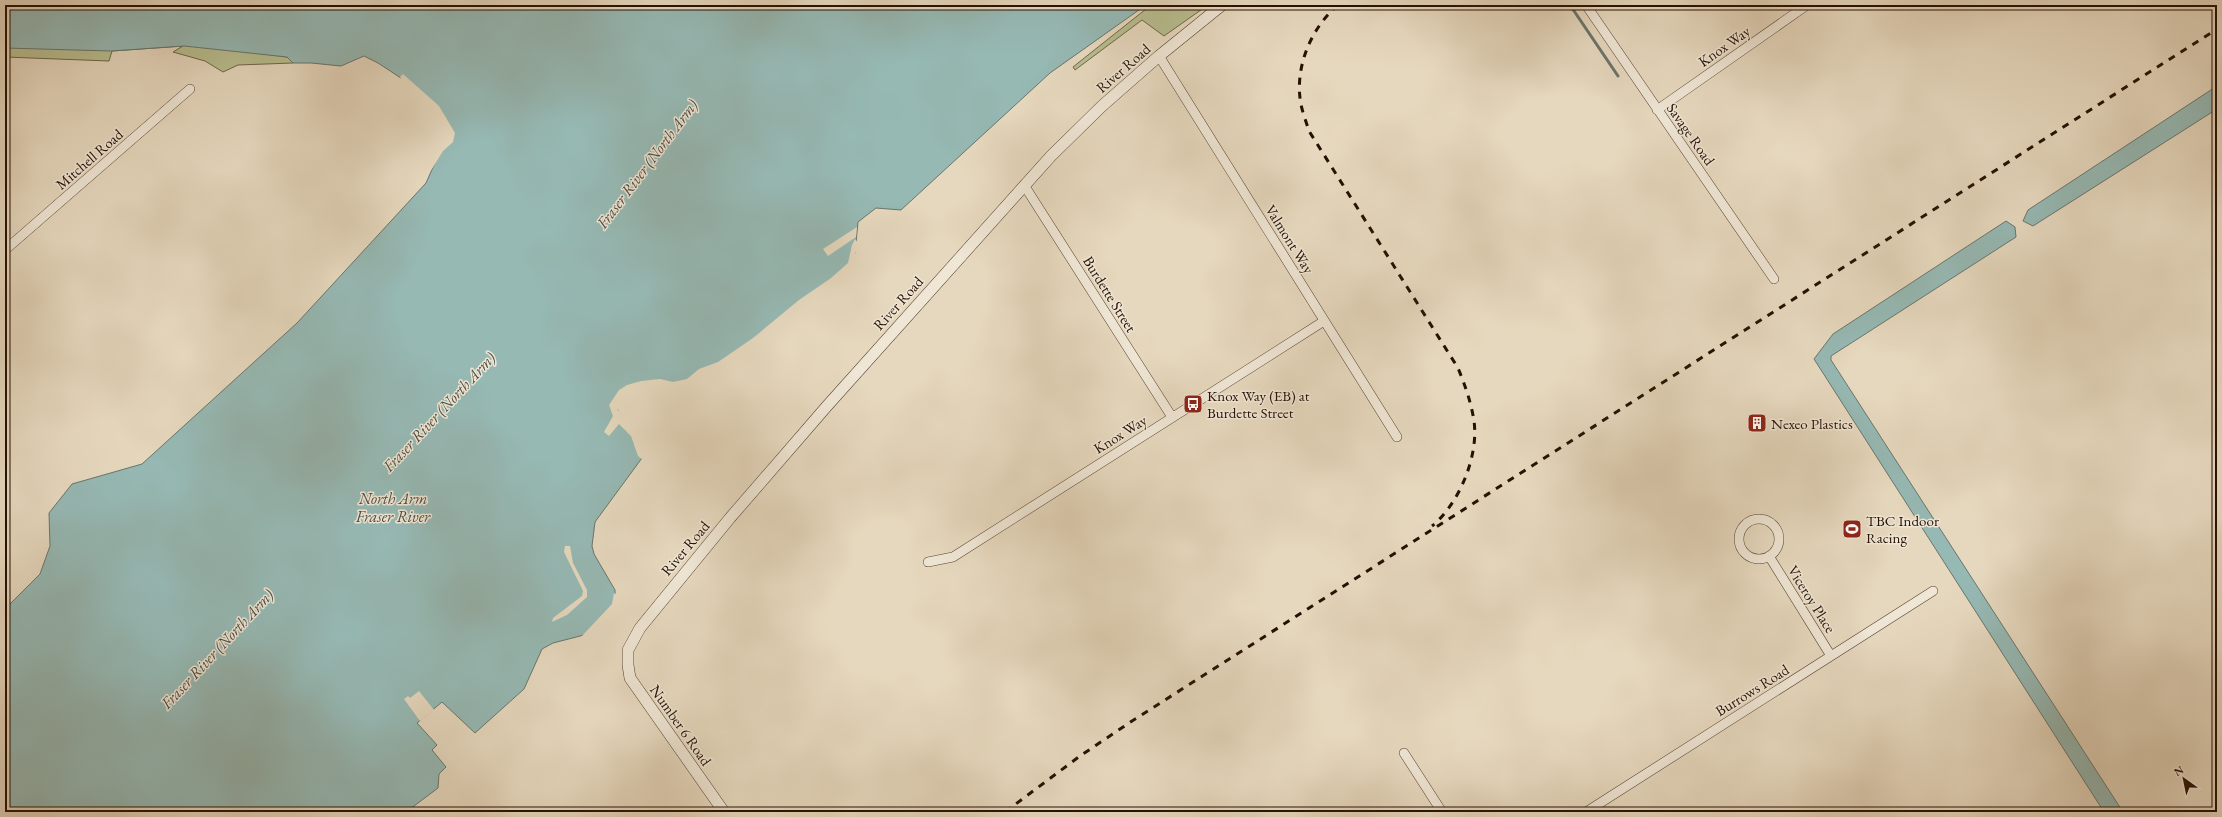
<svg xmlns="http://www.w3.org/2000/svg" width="2222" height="817" font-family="'EB Garamond',serif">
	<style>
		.green { fill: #b8be90; stroke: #6f6749 }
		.water { fill: #96b9b4; stroke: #69756d }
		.pier { fill: #e6d8be }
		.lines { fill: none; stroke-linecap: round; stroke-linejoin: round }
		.stream { stroke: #69756d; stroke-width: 3 }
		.minor-casing { stroke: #564231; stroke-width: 10 }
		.tertiary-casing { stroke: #564231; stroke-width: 12 }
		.minor { stroke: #efe6d5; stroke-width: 9 }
		.tertiary { stroke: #efe6d5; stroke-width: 11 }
		.rail { stroke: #261002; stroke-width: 3; stroke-dasharray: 7 7; stroke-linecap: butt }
		.labels { text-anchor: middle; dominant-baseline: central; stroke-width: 3; stroke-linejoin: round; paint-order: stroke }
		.street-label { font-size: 15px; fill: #261002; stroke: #efe6d5 }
		.poi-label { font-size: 15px; fill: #261002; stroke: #efe6d5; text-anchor: start }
		.water-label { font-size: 16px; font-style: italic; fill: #4d4b40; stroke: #efe6d5 }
	</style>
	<rect width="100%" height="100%" fill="#e6d8be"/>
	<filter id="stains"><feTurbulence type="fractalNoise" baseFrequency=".005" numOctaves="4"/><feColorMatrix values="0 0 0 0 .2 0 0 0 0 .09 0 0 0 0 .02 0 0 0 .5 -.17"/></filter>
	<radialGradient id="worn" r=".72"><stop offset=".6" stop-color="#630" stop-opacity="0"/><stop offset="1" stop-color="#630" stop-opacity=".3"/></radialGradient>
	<path class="green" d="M1151 5H1208L1164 36 1142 20 1075 70 1073 67Z
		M5 20 287 57 293 63 238 65 223 72 205 61 173 52 183 46 112 51 109 61 5 57Z"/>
	<path class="water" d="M5 5H1146L1050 73 901 210 876 208 858 222 855 253 850 265 719 366 683 382 634 389 627 392 615 407 634 430 642 458 595 522 592 546 594 554 615 590V603L588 634 553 643 542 649 524 689 475 733 442 702 417 723 437 745 432 750 446 767 439 774 438 788 406 812H5V609L40 574 50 546 49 513 72 484 142 464 297 323 426 183 441 149 449 137V129L433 106 407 82 378 63 364 56 341 66 311 63H293L287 57 184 46 111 51 5 48Z
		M2217 86V109L2033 226 2023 221 2028 210Z
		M2006 221 2015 227 2016 237 1831 356V360L2123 812H2104L1814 359 1833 334Z"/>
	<path class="pier" d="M403 74 439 106 455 133 453 142 443 151 430 172 439 148 447 136V130L431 107 402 80 400 77Z
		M857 227 856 237 828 256 823 249Z
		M855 239 858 243 853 263 837 280 825 291 805 303 769 334 721 368 677 386 635 391 621 401 617 409 636 429 642 440 643 460 638 456 631 436 619 424 609 436 604 432 613 416 609 405 619 390 627 385 641 381 660 379 673 382 687 379 699 369 718 362 753 338 799 300 831 278 848 263 852 245Z
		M565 546H570L573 563 587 590V597L567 615 552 622 553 618 582 596 583 591 564 552Z
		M614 593 617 595V605L589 636 581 637 612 604Z
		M419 691 434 710 420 721 404 699 408 696 410 698Z"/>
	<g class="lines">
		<path class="stream" d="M1570 5 1618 76"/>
		<defs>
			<path id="minor" d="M1586 5 1774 279
				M1159 56 1397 437
				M1657 110 1807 5
				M1024 185 1172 417
				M5 250 190 89
				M1739 539a20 20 0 1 1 40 0a20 20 0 1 1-40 0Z
				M1769 556 1831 656
				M928 562 953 557 1324 321
				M1404 753 1442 812
				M1586 812 1933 591"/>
			<path id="tertiary" d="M724 812 630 678 628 665V650L640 628 730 518 827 406 1051 156 1102 106 1159 56 1222 5"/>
		</defs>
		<use href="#minor" class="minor-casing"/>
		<use href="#tertiary" class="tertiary-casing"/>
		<use href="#minor" class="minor"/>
		<use href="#tertiary" class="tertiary"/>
		<path class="rail" d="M1338 5C1312 27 1296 64 1300 98 1301 109 1306 121 1309 131L1458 368C1465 385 1471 402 1474 421 1479 456 1459 504 1432 526
			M1005 812 1080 756 1132 721 2217 29"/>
	</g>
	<defs>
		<symbol id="bus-square" viewBox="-11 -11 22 22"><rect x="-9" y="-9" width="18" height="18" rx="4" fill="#8f2418" stroke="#efe6d5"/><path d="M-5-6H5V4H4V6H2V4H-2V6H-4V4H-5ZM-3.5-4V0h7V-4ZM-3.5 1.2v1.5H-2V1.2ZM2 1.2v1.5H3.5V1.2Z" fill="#fff"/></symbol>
		<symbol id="building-square" viewBox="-11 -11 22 22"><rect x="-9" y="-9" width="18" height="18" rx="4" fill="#8f2418" stroke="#efe6d5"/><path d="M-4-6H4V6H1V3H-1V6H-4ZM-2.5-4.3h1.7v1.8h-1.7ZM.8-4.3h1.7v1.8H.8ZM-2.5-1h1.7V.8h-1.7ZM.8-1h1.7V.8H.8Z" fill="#fff"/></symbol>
		<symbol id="stadium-square" viewBox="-11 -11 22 22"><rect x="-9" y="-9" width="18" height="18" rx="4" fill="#8f2418" stroke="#efe6d5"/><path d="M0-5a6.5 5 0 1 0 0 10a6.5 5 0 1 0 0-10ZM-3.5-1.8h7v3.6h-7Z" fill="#fff"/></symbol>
	</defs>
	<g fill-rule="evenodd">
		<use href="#bus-square" x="1182" y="393" width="22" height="22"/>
		<use href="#building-square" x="1746" y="412" width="22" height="22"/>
		<use href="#stadium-square" x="1841" y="518" width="22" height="22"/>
	</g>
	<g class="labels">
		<g class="street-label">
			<text transform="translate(1724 46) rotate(-35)">Knox Way</text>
			<text transform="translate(1123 68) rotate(-41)">River Road</text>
			<text transform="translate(1691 134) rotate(55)">Savage Road</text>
			<text transform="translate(89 159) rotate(-41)">Mitchell Road</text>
			<text transform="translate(1290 239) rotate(58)">Valmont Way</text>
			<text transform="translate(1110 294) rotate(58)">Burdette Street</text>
			<text transform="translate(898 303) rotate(-48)">River Road</text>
			<text transform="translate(1120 434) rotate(-32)">Knox Way</text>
			<text transform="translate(685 548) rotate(-50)">River Road</text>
			<text transform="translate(1812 599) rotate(58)">Viceroy Place</text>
			<text transform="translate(1752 690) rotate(-32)">Burrows Road</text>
			<text transform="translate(681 725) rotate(55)">Number 6 Road</text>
		</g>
		<g class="poi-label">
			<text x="1207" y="395">Knox Way (EB) at<tspan x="1207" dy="17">Burdette Street</tspan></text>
			<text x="1771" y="423">Nexeo Plastics</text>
			<text x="1866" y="520">TBC Indoor<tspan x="1866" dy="17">Racing</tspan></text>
		</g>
		<g class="water-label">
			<text transform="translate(647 164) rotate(-53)">Fraser River (North Arm)</text>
			<text transform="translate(439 412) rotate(-47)">Fraser River (North Arm)</text>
			<text x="393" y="498">North Arm<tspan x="393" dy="18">Fraser River</tspan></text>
			<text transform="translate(217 649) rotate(-47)">Fraser River (North Arm)</text>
		</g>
	</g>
	<rect width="2222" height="817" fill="none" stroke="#e6d8be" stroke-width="20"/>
	<rect x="6" y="6" width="2210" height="805" fill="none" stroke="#261002" stroke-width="2"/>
	<rect x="10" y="10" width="2202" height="797" fill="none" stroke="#261002"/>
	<g transform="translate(2184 779) rotate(327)" stroke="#efe6d5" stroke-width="3" paint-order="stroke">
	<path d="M0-3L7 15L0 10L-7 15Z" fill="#261002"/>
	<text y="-6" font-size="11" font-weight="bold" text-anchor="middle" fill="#261002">N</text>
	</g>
	<rect width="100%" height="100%" filter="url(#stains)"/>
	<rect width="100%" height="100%" fill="url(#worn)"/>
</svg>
